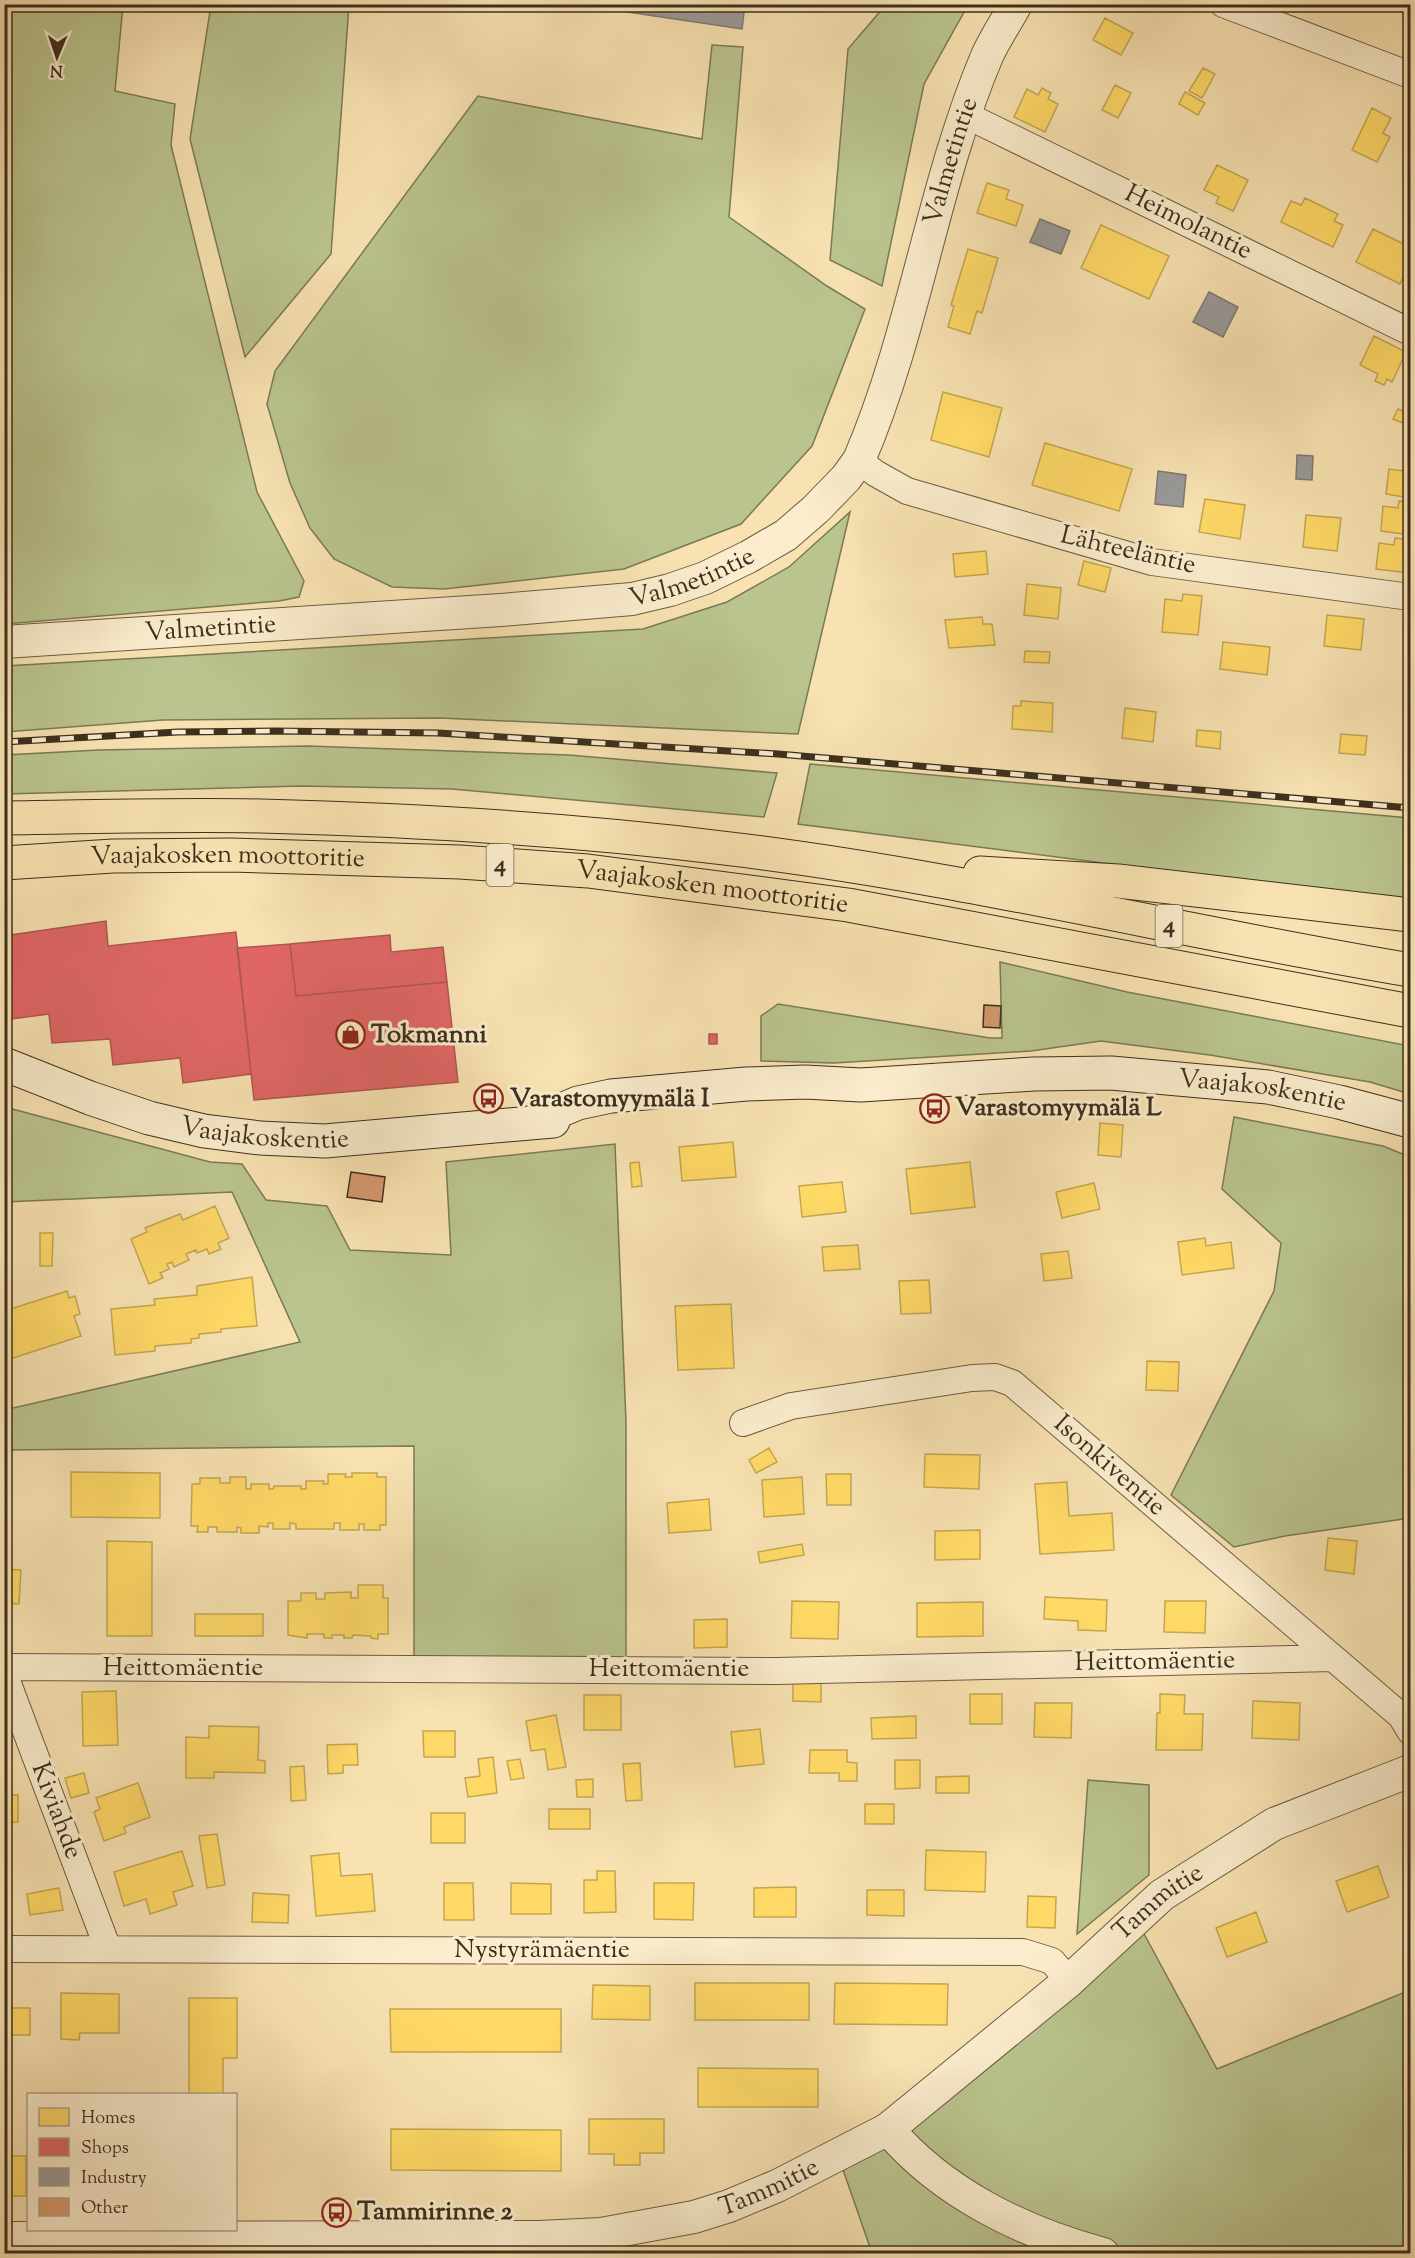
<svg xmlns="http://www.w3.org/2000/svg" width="1415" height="2258" font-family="'Sorts Mill Goudy',serif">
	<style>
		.green { fill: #bac48e; stroke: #7b7a56; stroke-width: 1.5 }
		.homes { fill: #ffd966; stroke: #c4a651; stroke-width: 1.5 }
		.shops { fill: #e06666; stroke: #af5651; stroke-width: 1.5 }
		.industry { fill: #999; stroke: #7d7974; stroke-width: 1.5 }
		.building { fill: #d5996e; stroke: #3c2f1f; stroke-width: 1.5 }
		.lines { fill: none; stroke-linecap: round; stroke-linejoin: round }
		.minor-casing { stroke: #6b5c44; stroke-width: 28 }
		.tertiary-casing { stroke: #6b5c44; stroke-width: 34 }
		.secondary-casing { stroke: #3c2f1f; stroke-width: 35 }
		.motorway-casing { stroke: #3c2f1f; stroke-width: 35 }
		.minor { stroke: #faeccc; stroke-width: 26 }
		.tertiary { stroke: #faeccc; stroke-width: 32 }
		.secondary { stroke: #faeccc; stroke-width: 33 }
		.motorway { stroke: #f8e2b1; stroke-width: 33 }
		.rail-casing { stroke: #3c2f1f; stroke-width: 7 }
		.rail { stroke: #faeccc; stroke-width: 4.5; stroke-dasharray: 14; stroke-linecap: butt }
		.labels { text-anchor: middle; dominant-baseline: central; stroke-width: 6; stroke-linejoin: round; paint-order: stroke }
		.shield { fill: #faeccc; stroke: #756853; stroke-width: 1.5 }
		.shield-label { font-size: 24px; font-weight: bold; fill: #3c2f1f }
		.street-label { font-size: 26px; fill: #3c2f1f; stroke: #faeccc }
		.poi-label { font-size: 26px; font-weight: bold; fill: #3c2f1f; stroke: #faeccc; text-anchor: start }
	</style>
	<rect width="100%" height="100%" fill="#f8e2b1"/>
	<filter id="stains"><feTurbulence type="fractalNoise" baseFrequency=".00333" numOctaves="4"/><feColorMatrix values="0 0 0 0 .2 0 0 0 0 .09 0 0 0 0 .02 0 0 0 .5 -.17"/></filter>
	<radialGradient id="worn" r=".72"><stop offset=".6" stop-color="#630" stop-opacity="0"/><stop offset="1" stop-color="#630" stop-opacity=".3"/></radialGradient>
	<path class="green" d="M5 4 123 5 115 91 175 104 171 145 257 492 304 581 299 597 279 601 5 624Z
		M211 5H349L331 254 245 357 190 139Z
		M884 5H968L924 84 882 286 830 260 848 49 883 8Z
		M712 45 743 47 729 217 827 286 865 309 812 446 741 524 624 569 444 589 392 587 334 559 310 528 290 483 267 404 275 371 478 96 702 139Z
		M850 512 798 734 440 718 163 720 5 732V666L643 629 727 602 789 567Z
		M307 746 569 755 777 773 764 817 452 789 302 786 5 794V755L99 750Z
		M810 764 1410 818V902L798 824Z
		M1000 962 1127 992 1410 1046V1094L1370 1082 1210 1055 1101 1041 1031 1051 834 1063 761 1061V1016L778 1004 990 1038H1002Z
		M5 1107 210 1162 242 1164 266 1200 327 1206 350 1250 451 1255 446 1162 615 1144 626 1422V1671L414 1668V1446L5 1450 4 1410 300 1342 232 1192 5 1202Z
		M1234 1117 1383 1146 1410 1157V1518L1285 1536 1234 1547 1171 1495 1274 1291 1281 1243 1222 1189Z
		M1088 1780 1149 1785V1875L1077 1934Z
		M1142 1930 1217 2069 1410 1990V2253H872L841 2164Z"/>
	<path class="homes" d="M1105 18 1133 33 1121 55 1093 40Z
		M1203 68 1215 74 1202 98 1189 91Z
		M1115 85 1131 93 1118 118 1102 110Z
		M1042 88 1051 93 1048 99 1058 104 1045 132 1014 117 1027 89 1038 95Z
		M1185 92 1205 103 1198 115 1179 104Z
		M1372 108 1391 118 1383 133 1390 137 1377 162 1352 150Z
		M1217 165 1248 180 1233 211 1216 203 1219 197 1204 190Z
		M987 183 1009 190 1006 199 1023 205 1016 226 977 213Z
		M1305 198 1338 214 1334 221 1343 225 1333 247 1281 222 1291 201 1301 205Z
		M1101 225 1169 256 1149 299 1081 268Z
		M1373 229 1410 247V262L1400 284 1356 262Z
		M968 249 998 258 982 313 977 311 970 334 948 327 954 306 951 305Z
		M1374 336 1406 352 1392 382 1387 379 1384 385 1375 381 1378 374 1360 365Z
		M943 392 1002 408 989 457 931 440Z
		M1398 409 1410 414V426L1393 419Z
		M1045 443 1132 469 1119 511 1032 485Z
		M1404 464 1410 465V498L1386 494 1389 469 1404 471Z
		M1205 499 1245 505 1240 539 1199 532Z
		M1399 501 1410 502V535L1381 531 1383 506 1398 508Z
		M1306 515 1341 518 1337 551 1303 547Z
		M1395 538 1410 540V573L1376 569 1379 543 1394 545Z
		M986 551 988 574 955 577 953 554Z
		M1084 561 1111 568 1105 592 1078 585Z
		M1027 584 1061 588 1058 619 1024 615Z
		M1183 594 1202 596 1198 635 1162 632 1165 599 1182 601Z
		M1327 615 1364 619 1361 650 1324 646Z
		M982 617 983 624H992L995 645 949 648 945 620Z
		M1223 642 1270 647 1267 675 1220 669Z
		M1025 651 1050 652 1049 663 1024 662Z
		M1021 701 1053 703 1052 732 1012 729 1013 706H1021Z
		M1125 708 1156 712 1153 742 1122 738Z
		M1197 730 1221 732 1220 749 1196 746Z
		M1341 734 1367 736 1365 755 1339 753Z
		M1100 1123 1123 1125 1121 1157 1098 1155Z
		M733 1142 736 1177 682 1181 679 1147Z
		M639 1162 642 1186 632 1187 630 1163Z
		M970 1162 975 1207 911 1214 906 1169Z
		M842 1182 846 1212 802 1217 799 1186Z
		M1094 1183 1100 1209 1062 1218 1056 1192Z
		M215 1206 229 1238 218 1243 221 1249 209 1254 207 1249 197 1253 196 1250 186 1254 189 1260 174 1267 172 1262 167 1264 169 1269 160 1273 163 1278 149 1284 131 1239 147 1232 145 1228 180 1214 183 1220Z
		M40 1233H53L52 1266H40Z
		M1205 1238 1206 1246 1231 1242 1234 1268 1182 1275 1178 1242Z
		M858 1245 860 1269 824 1271 822 1247Z
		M1068 1251 1072 1278 1044 1281 1041 1254Z
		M252 1277 257 1326 221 1329V1332L199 1334V1338L191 1339V1343L155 1346V1351L115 1355 111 1309 155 1305 154 1299 197 1295V1286Z
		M929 1280 931 1313 901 1314 899 1281Z
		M67 1291 69 1298 75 1296 80 1314 74 1316 81 1336 4 1361V1311Z
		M731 1304 734 1368 678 1370 675 1306Z
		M1147 1361 1179 1362 1178 1391 1146 1390Z
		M769 1448 777 1462 756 1473 749 1460Z
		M925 1454 980 1455 979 1489 924 1487Z
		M71 1472 160 1473V1518L71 1517Z
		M352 1473H377V1477H386V1525H380V1530H364V1524H359V1530H340V1523H334V1529H296V1524L290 1523V1529H273V1523H268V1527L259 1526V1533H241V1528L237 1527V1532H217V1527H208V1532H197L198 1526H191L192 1484H200V1478H220V1483H230V1477H246V1489H251V1484H269V1489H273L274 1486H301V1489H306V1481H324L323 1484H328V1474H346L345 1477H352Z
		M826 1474H851V1505H827Z
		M802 1477 804 1514 764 1517 762 1480Z
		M1067 1482 1069 1516 1112 1513 1114 1550 1040 1554 1035 1484Z
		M709 1499 711 1530 669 1533 667 1503Z
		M980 1530V1559L935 1560V1531Z
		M1328 1538 1357 1541 1354 1574 1325 1570Z
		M107 1541 152 1542V1636H107Z
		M802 1544 804 1555 760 1563 758 1552Z
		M4 1569 21 1570 19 1604 4 1603Z
		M358 1585H383V1598H388V1634H378V1639L371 1638V1636L353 1635 352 1638H344V1635H332V1638H324V1634H307V1638L288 1635V1601H301V1593H316V1599H325V1593L351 1592V1598H358Z
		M1045 1597 1107 1600 1106 1631 1078 1630V1621L1044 1619Z
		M792 1601 839 1602 838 1639 791 1638Z
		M1165 1601H1206L1205 1633 1164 1632Z
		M983 1602V1636L917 1637V1603Z
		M195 1614H263V1636H195Z
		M727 1619V1647L694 1648V1620Z
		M793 1680 821 1681V1702L793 1701Z
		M116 1691 118 1745 83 1746 82 1692Z
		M970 1694H1002V1724H970Z
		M1160 1694 1185 1695 1184 1714H1203L1202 1750H1156L1157 1713H1160Z
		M584 1695H621V1730H584Z
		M1253 1701 1300 1703 1299 1740 1252 1738Z
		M1035 1703H1072L1071 1738 1034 1737Z
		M556 1715 566 1767 548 1770 545 1749 531 1751 526 1721Z
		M916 1716V1738L872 1739 871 1718Z
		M209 1726 259 1727 258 1760 265 1761V1773L214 1772V1778H186V1737L209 1738Z
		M760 1729 764 1764 735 1767 731 1732Z
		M423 1731H455V1757H424Z
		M357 1744 358 1765H343V1773L328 1774 327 1745Z
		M810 1750H847V1762L857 1763V1781H839V1773H809Z
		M493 1757 497 1793 468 1797 465 1778 480 1776 478 1759Z
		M520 1759 524 1778 511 1780 507 1761Z
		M895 1760H920V1788L895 1789Z
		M640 1763 642 1800 626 1801 623 1764Z
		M304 1766 306 1800 291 1801 290 1767Z
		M84 1773 89 1793 71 1798 65 1778Z
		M969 1776V1793H936V1777Z
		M593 1779V1797H577L576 1780Z
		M138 1783 150 1817 124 1827 126 1833 104 1841 94 1812 100 1809 96 1798Z
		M4 1795H18V1822H4Z
		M865 1804H894V1824H865Z
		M549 1809H590V1829H549Z
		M431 1813H465V1843H431Z
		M217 1834 225 1885 207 1888 199 1836Z
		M926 1850 986 1852 985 1892 925 1890Z
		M182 1851 193 1886 173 1892 177 1905 150 1914 146 1899 124 1906 114 1872Z
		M339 1853 341 1876 372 1874 375 1911 316 1916 311 1856Z
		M1378 1866 1389 1897 1347 1912 1336 1881Z
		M597 1871H615L616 1912 584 1913V1880H597Z
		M444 1883H473L474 1920H444Z
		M511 1883 551 1884V1914H511Z
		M654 1883H694L693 1920 654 1919Z
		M796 1887V1917H754V1888Z
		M59 1888 63 1910 30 1915 27 1894Z
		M867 1890H904V1916L867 1915Z
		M253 1893 289 1895 288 1923 252 1922Z
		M1028 1896 1056 1897 1055 1928 1027 1927Z
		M1256 1912 1267 1942 1227 1957 1216 1928Z
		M695 1983H809V2020H695Z
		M835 1983 948 1984 947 2025 834 2024Z
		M593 1985 650 1986V2020L592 2019Z
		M61 1993 119 1994V2033H80L79 2040 61 2039Z
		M189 1998H237V2058H223V2094H189Z
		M4 2008H30V2035H4Z
		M390 2009H561V2052H391Z
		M698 2068 818 2069V2107H698Z
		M589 2119H664V2153H640V2165H614V2154H589Z
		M391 2129 561 2130V2171L391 2170Z
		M4 2156H26V2196H4Z"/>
	<path class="shops" d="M106 921 108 946 236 932 251 1074 183 1083 180 1058 113 1065 110 1039 52 1043 49 1014 4 1020V936Z
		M390 935 391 952 443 947 447 982 296 996 290 944Z
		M290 944 296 996 447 982 458 1082 254 1100 237 948Z
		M709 1034H717V1044H709Z"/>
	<path class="industry" d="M573 4H745L742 29Z
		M845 4H879L878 9Z
		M1040 219 1070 231 1061 254 1030 242Z
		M1209 292 1238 307 1223 337 1193 322Z
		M1297 455 1313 456 1312 480 1296 479Z
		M1158 471 1186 475 1183 507 1155 504Z"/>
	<path class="building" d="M984 1005 1001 1006 1000 1028 983 1027Z
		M351 1172 385 1177 382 1202 347 1197Z"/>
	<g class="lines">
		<defs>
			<path id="minor" d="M1223 4 1410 75
				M964 117 980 122 1410 332
				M859 460 875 473 907 491 1152 562 1410 597
				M743 1423 791 1406 972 1378 995 1377 1012 1383 1401 1716 1410 1731
				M4 1667 777 1671 1333 1658
				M4 1673 108 1949
				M4 1949 1023 1952 1052 1961 1069 1981"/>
			<g id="tertiary">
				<path id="s1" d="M4 642 501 610 632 599 670 590 705 578 748 557 786 535 816 509 846 478 859 460C915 330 932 186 987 56 995 38 1007 21 1016 4"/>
				<path d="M888 2129C942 2193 1022 2232 1103 2254"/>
				<path id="s2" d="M4 2238 539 2237 601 2234 694 2217 729 2206 777 2186 888 2129 1069 1981 1162 1895 1274 1824 1410 1771"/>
			</g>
			<g id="secondary">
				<path id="s3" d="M4 1064 90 1098 149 1118 204 1131 260 1138 325 1141 553 1121"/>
				<path id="s4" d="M533 1122 578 1103 611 1096 746 1084 805 1082 861 1085 1034 1074 1111 1073 1268 1087 1339 1102 1410 1121"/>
			</g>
			<g id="motorway">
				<path d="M4 818C90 817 176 814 261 816 416 820 570 829 723 848 954 875 1181 932 1410 970"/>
				<path id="s5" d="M4 863 113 856 231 855 460 862 588 871 848 905 1410 1011"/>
				<path d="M980 873 1118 881 1410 915"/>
			</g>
		</defs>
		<use href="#minor" class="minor-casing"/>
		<use href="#tertiary" class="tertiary-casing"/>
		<use href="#secondary" class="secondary-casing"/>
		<use href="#motorway" class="motorway-casing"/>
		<use href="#minor" class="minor"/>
		<use href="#tertiary" class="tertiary"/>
		<use href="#secondary" class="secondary"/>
		<use href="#motorway" class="motorway"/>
		<defs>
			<path id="rail" d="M4 742 178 732 275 731 438 733 778 754 1410 808"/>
		</defs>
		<use href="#rail" class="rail-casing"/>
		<use href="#rail" class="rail"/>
	</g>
	<defs>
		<symbol id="shop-ring" viewBox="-11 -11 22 22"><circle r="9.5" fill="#faeccc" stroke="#8f2418" stroke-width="1.5"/><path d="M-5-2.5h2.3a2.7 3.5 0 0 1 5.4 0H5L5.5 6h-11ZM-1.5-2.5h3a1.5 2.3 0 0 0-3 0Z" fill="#8f2418"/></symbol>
		<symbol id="bus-ring" viewBox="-11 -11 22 22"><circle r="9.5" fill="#faeccc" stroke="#8f2418" stroke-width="1.5"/><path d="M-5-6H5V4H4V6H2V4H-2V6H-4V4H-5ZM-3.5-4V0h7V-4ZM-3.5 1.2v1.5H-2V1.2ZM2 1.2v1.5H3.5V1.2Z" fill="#8f2418"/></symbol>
	</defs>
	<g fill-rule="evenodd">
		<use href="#shop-ring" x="334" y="1018" width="33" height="33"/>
		<use href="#bus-ring" x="472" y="1082" width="33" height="33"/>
		<use href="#bus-ring" x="918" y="1092" width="33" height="33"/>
		<use href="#bus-ring" x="320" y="2196" width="33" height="33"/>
	</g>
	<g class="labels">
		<g class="shield">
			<rect x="486.5" y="844" width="27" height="42" rx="4.5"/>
			<rect x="1155.5" y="905" width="27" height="42" rx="4.5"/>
		</g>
		<g class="shield-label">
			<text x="500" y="865">4</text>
			<text x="1169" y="926">4</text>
		</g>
		<g class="street-label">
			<text stroke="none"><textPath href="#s1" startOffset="1215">Valmetintie</textPath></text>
			<text transform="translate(1188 223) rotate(26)">Heimolantie</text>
			<text transform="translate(1128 551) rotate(13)">Lähteeläntie</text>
			<text stroke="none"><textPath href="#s1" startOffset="693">Valmetintie</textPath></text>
			<text stroke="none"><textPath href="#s1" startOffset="207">Valmetintie</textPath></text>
			<text stroke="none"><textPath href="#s5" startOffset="224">Vaajakosken moottoritie</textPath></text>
			<text stroke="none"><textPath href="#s5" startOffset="710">Vaajakosken moottoritie</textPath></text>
			<text stroke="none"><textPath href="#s4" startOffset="736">Vaajakoskentie</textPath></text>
			<text stroke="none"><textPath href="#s3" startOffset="272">Vaajakoskentie</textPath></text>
			<text transform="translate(1109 1466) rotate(41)">Isonkiventie</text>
			<text transform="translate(1155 1662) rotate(-1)">Heittomäentie</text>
			<text x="183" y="1668">Heittomäentie</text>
			<text x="669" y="1669">Heittomäentie</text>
			<text transform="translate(56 1811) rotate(69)">Kiviahde</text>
			<text stroke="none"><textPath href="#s2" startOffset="1258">Tammitie</textPath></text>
			<text x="542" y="1950">Nystyrämäentie</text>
			<text stroke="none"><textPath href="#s2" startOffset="772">Tammitie</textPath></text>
		</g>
		<g class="poi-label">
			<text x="371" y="1035">Tokmanni</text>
			<text x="510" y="1099">Varastomyymälä I</text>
			<text x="955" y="1108">Varastomyymälä L</text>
			<text x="357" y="2212">Tammirinne 2</text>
		</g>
	</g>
	<rect width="1415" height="2258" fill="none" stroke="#f8e2b1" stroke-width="24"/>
	<rect x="6" y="6" width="1403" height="2246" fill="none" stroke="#3c2f1f" stroke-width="3"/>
	<rect x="12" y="12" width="1391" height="2234" fill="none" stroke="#3c2f1f" stroke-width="1.5"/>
	<rect x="27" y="2093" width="210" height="138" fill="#faeccc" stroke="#aea087" stroke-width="1.5"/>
	<rect x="39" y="2108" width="30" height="18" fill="#ffd966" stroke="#aea087" stroke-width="1.5"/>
	<text x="81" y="2123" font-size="18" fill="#3c2f1f">Homes</text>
	<rect x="39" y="2138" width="30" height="18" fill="#e06666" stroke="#aea087" stroke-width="1.5"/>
	<text x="81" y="2153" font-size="18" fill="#3c2f1f">Shops</text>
	<rect x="39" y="2168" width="30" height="18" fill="#999999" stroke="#aea087" stroke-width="1.5"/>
	<text x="81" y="2183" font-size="18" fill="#3c2f1f">Industry</text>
	<rect x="39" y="2198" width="30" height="18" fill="#d5996e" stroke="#aea087" stroke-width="1.5"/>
	<text x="81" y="2213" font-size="18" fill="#3c2f1f">Other</text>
	<g transform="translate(57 57) rotate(182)" stroke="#faeccc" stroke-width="4.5" paint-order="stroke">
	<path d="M0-4.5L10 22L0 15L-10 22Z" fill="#3c2f1f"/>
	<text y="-9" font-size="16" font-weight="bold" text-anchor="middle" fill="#3c2f1f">N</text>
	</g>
	<rect width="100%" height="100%" filter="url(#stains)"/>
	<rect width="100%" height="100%" fill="url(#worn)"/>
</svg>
